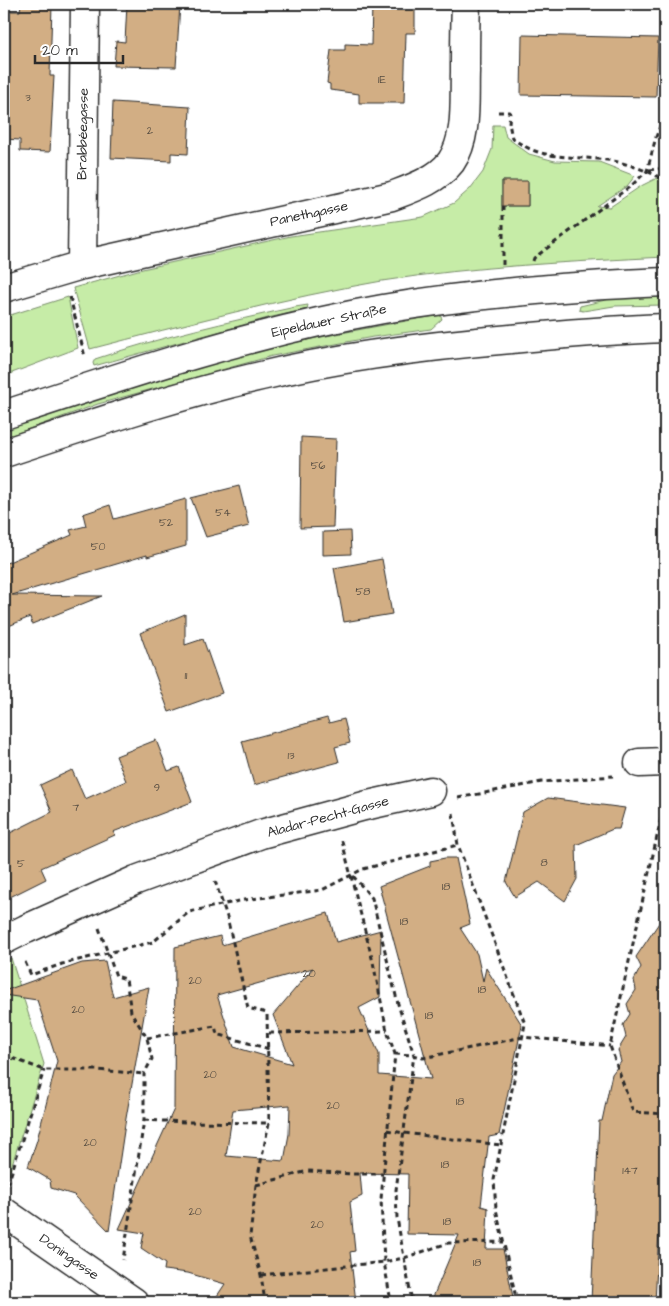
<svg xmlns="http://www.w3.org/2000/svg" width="669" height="1306" font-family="'Architects Daughter',sans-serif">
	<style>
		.green { fill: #c6eca7; stroke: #788c69; fill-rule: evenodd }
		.building { fill: #d2ae84; stroke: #2b2b2b; fill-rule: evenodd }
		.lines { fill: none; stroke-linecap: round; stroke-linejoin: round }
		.minor-casing { stroke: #2b2b2b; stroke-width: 31 }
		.secondary-casing { stroke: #2b2b2b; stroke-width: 31 }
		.path { stroke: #2b2b2b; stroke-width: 3; stroke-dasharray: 5 4; stroke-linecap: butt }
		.minor { stroke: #fff; stroke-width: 28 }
		.secondary { stroke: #fff; stroke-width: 28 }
		.labels { text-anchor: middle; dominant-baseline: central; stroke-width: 5; stroke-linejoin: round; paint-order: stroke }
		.number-label { font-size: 11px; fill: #554c41 }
		.street-label { font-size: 14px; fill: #2b2b2b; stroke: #fff }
	</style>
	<rect width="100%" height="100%" fill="#fff"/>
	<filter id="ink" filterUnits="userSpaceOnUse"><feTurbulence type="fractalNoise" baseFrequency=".02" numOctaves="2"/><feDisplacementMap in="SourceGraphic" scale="10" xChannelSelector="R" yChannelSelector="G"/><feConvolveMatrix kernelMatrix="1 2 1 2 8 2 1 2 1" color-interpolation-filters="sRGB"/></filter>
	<g filter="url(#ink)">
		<path class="green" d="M493 125H503L506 137 529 154 555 161 599 162 635 176 627 186 597 206 610 207 641 186 665 174V257C571 262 476 266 382 281 283 298 187 324 90 349L73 288 138 270 291 236 423 217 454 203 470 189 483 172 492 149ZM502 181 528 182V206H502Z
			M68 297 78 348 4 376V317Z
			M665 297V305L614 306 583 311 579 310 580 306 614 298Z
			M308 305 307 309 268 318 94 366 93 363 95 359C160 337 228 322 295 307Z
			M440 315 442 319 431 329 373 337 272 356 98 404 4 438V429C86 401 169 374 254 352 315 337 378 326 440 315Z
			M11 958 44 1064 6 1183 4 1182V962Z"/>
		<path class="building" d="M21 4H52L50 76H54L50 152 20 151V140L4 139V11H20Z
			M127 4H180L176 67 114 66 116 41 125 42Z
			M372 4H415V33H406L404 103H359V94L330 90V84L327 83 331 50H345V44L371 45Z
			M522 35 658 38 656 97 521 95Z
			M113 102 190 107 188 154 171 153V161L111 158Z
			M502 181H528V206H502Z
			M301 437 336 439 333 527 300 528Z
			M239 486 249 526 206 537 191 498Z
			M186 499V546L147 557V555L12 595 102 596 32 624 30 617 4 628V564L72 535 70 530 86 526 83 514 110 505 114 519Z
			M350 531 351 554 323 555V532Z
			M382 559 392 614 344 622 334 568Z
			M185 614V645L203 639 222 693 169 712 140 633Z
			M327 718 329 723 344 719 350 743 335 747 339 762 254 785 242 741Z
			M156 740 168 771 179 767 192 802 113 832 115 835 41 868 46 879 4 900V836L52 812 40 785 72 770 85 799 126 781 116 756Z
			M548 798 625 808 619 829H613L576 845 577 879 565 901 539 882 515 897 506 882 523 812Z
			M445 858H456L470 924 460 928 477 954 483 981 486 968 522 1025 499 1135 489 1137 481 1206 488 1208 486 1249H503L514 1302H431L459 1235 407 1234 408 1174 360 1173 362 1196 350 1202 355 1251 350 1252 356 1302H213L225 1284 188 1273 164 1270 165 1264 141 1248 144 1233 119 1229 174 1109 175 947 220 936 222 945 328 913 336 942 381 930 380 997 359 1008 379 1054V1075L431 1079 379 886 430 866V861ZM313 968 273 1015 292 1064 234 1047 217 995ZM290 1105 289 1134 284 1161 226 1156 233 1110Z
			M665 914V1124L655 1302H591L599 1121H602L612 1074 621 1062 618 1050 626 1037 623 1025 630 1014 627 1004 636 990 634 980 641 967 636 957Z
			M105 961 113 997 149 987 125 1124 109 1231 74 1195 51 1188 50 1180 28 1167 37 1140 57 1061 37 1000 4 995V991L82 963Z"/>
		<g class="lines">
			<defs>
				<path id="minor" d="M82 265 85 4
					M4 288 82 265 392 196C413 188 437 180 451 162 468 137 464 101 465 72 465 50 465 27 466 4
					M639 763 665 762
					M4 940 26 929 136 880 261 834 364 806 431 791
					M4 1212 134 1302"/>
				<path id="secondary" d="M4 415C128 374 253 332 383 309 476 293 571 286 665 282
					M4 453C89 425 174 396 261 376 343 356 427 346 511 339 562 334 614 330 665 328"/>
			</defs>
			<use href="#minor" class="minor-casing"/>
			<use href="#secondary" class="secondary-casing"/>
			<path class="path" d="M498 112H510L509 123 512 138C543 162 571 155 607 160 628 163 648 171 665 180
				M649 170 665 168
				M533 261 534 258 632 185 647 171 656 137 665 113
				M503 265V206
				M70 297 85 357
				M458 798 542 782 613 776
				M665 801 610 1046 633 1112 665 1114
				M453 813 458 845 525 1024 494 1180 496 1209 517 1302
				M342 841 373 962 387 1031 395 1054 381 1199 384 1262 391 1302
				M353 876 372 898 398 1004 414 1055 396 1190 397 1218 412 1302
				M215 881 227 917 248 1008 267 1013 269 1123 256 1185 250 1236 261 1275 265 1302
				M99 928 116 976 126 979 131 1012 147 1038 152 1059 144 1074V1120L123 1260
				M25 962 31 975 62 964 153 942 189 912 244 900 322 890 363 869 458 845
				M269 1033 387 1031
				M147 1038 215 1026 217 1034 269 1049
				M395 1054 414 1055 423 1058 523 1037 610 1046
				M4 1055 44 1070H98L144 1074
				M144 1120 185 1122 269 1123
				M387 1130 404 1133 501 1145
				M8 1184 44 1070
				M256 1185 308 1171 352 1174H383
				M261 1275 384 1262 404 1258 448 1243 504 1242"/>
			<use href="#minor" class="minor"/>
			<use href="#secondary" class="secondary"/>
		</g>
	</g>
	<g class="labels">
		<g class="number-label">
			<text x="382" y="79">1E</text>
			<text x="28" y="97">3</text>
			<text x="150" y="130">2</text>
			<text x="318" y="465">56</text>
			<text x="223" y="512">54</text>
			<text x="166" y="522">52</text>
			<text x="98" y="546">50</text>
			<text x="363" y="591">58</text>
			<text x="186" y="675">11</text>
			<text x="291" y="755">13</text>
			<text x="157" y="787">9</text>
			<text x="76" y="807">7</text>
			<text x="544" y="862">8</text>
			<text x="21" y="863">5</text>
			<text x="446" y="886">18</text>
			<text x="404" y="921">18</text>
			<text x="309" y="973">20</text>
			<text x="195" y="980">20</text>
			<text x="482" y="989">18</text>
			<text x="78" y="1009">20</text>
			<text x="429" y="1015">18</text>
			<text x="210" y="1074">20</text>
			<text x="460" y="1101">18</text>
			<text x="333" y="1105">20</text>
			<text x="90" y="1142">20</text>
			<text x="445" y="1164">18</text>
			<text x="630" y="1170">147</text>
			<text x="195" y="1211">20</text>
			<text x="447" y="1221">18</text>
			<text x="317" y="1224">20</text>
			<text x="477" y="1262">18</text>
		</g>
		<g class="street-label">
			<text transform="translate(83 134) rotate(-89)">Brabbéegasse</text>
			<text transform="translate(309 214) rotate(-12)">Panethgasse</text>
			<text transform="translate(329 321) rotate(-12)">Eipeldauer Straße</text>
			<text transform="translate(328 817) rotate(-15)">Aladar-Pecht-Gasse</text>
			<text transform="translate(69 1257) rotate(35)">Doningasse</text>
		</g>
	</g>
	<rect width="669" height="1306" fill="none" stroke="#fff" stroke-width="20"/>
	<rect x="10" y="10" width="649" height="1286" fill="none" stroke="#2b2b2b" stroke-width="2" filter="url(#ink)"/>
	<path d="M35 55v8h88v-8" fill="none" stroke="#2b2b2b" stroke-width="2.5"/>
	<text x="42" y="55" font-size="15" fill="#2b2b2b" stroke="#ffffff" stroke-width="4" paint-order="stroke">20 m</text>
</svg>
